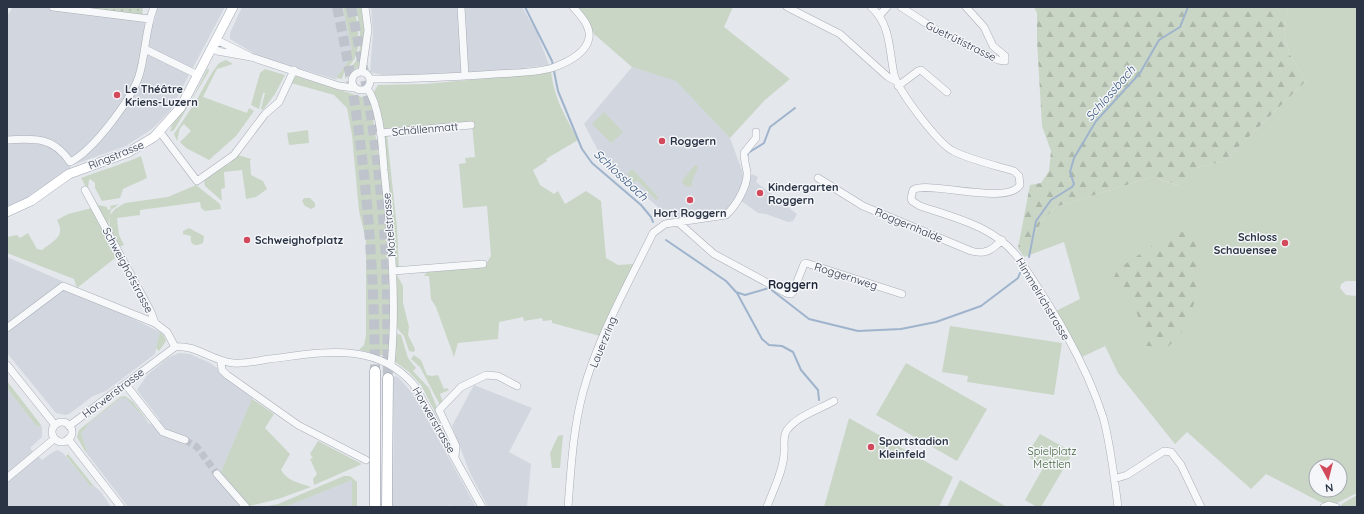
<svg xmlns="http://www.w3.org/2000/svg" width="1364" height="514" font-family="Quicksand,sans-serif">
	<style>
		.built { fill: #d2d6de }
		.green { fill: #c9d6c5; fill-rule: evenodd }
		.forest { fill: url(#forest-firs) }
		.garden { fill: url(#garden-dots) }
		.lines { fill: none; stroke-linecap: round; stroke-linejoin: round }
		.stream { stroke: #9fb4cc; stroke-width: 2 }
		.minor-tunnel { stroke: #bfc3cb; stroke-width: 7; stroke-dasharray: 7 3.5; stroke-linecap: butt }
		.highway-tunnel { stroke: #bfc3cb; stroke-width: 10; stroke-dasharray: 10 5; stroke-linecap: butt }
		.minor-casing { stroke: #a9aeb7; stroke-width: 8 }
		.major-casing { stroke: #a3abb8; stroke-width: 10 }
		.highway-casing { stroke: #8b94a3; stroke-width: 11 }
		.minor { stroke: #f7f8fa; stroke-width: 7 }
		.major { stroke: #fff; stroke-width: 9 }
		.highway { stroke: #fff; stroke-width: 10 }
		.poi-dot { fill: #d1495b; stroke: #f4f6f9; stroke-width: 1.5 }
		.labels { text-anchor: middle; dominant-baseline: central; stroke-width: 3; stroke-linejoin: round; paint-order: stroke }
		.street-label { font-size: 11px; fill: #2b3445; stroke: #f4f6f9 }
		.poi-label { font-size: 11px; font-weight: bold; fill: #2b3445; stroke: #f4f6f9; text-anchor: start }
		.park-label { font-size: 11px; fill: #3f6138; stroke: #f4f6f9 }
		.water-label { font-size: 12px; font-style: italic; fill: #34527a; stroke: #f4f6f9 }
		.neighbourhood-label { font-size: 12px; font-weight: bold; fill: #1d2536; stroke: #f4f6f9 }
	</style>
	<defs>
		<pattern id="forest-firs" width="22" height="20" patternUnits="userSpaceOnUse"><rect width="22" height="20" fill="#c9d6c5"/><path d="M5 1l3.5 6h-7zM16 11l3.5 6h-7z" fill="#adb8ab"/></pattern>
		<pattern id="garden-dots" width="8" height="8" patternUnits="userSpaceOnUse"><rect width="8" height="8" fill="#c9d6c5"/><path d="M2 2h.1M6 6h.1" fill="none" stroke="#adb8ab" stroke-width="1.8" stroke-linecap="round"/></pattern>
	</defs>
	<rect width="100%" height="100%" fill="#e4e7ec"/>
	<path class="built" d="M13 7H47L51 9 142 21 145 24 154 23 158 7H225L170 111 152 129 126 146 70 166 71 168 28 197 7 207V16Z
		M242 7H343L353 50 352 56 336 78 337 80 258 56 230 39V33Z
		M371 7H522L537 33 549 65 487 72 382 77V75L370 72 373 34Z
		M632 67 676 80 730 138 745 179 752 174 758 177 756 182 797 214 793 221 788 222 766 214 758 213 737 198 724 213 681 218 668 216 618 172 600 154 584 124Z
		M7 257 64 282 68 292 115 310 160 332 155 354 106 391 93 396 69 414 65 415 56 413 7 353Z
		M179 353 190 354 210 363 255 394 221 472 250 506 128 507 85 451 87 450 81 434 89 423 121 398H126L131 402 149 424 160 420 137 390 148 374 168 358Z
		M394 376 398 377 414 395 476 507H455L449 505 448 507H393Z
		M474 385 532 408 509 452 531 464 527 507H488L470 473 452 426Z
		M7 388 37 427 41 425 42 427V437L30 448 42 460 53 452 58 450 63 453 91 487 93 485 101 492 111 507H7Z
		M352 480V507H285L307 498Z"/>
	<path class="green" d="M343 7H354C357 21 361 41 356 55 353 65 344 68 342 79L336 78 352 56 348 53V51L352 49Z
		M356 7H362L365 19V34L360 65 345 79V73C348 69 353 65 356 61 364 46 359 23 356 7Z
		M580 7H733L724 27 790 79 765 100 730 138 676 81 632 67 594 34 579 8Z
		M1290 7H1357V281H1346L1341 284 1340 288 1346 295 1357 296V493L1337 503 1324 504 1266 474 1251 489 1187 432 1175 444 1118 373 1105 346 1082 357 1056 311 1080 299 1064 242 1024 257 1040 224 1055 207 1153 177 1177 185 1197 168 1224 161 1306 81 1290 55 1284 35 1287 10ZM1316 466H1340V490H1316Z
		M226 60 233 64 217 69 203 97 247 113 249 108 254 111 236 136 209 160 186 148 180 142 191 131 184 124 180 128 177 141 174 134 196 101 211 74 219 63Z
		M208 68 209 71 174 130 170 132 172 125 191 101Z
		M265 69 285 75 275 94 263 110 261 109 265 93H263L259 109 251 105 260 73Z
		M551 72C555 101 565 115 578 140L546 159 547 161 533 170 540 185 554 194 558 191 565 204 586 191 601 201 606 258 618 265 634 264 600 336 552 323V320L543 321 542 318 524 321 523 317 499 322 498 339 458 343 454 357 436 307 431 299 429 276H424L428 271 484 267 491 256 487 206 463 208 459 164 466 163 465 158 475 157 472 123 384 130 378 101 374 92 378 85 426 84Z
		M296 76 368 99 371 104 382 182 388 255 390 321 389 347 385 356 359 350 364 345 366 335V240L359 211 352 135 347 108 334 95 291 83Z
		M604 112 623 132 611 143 592 124Z
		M308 130 309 143 289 145 287 133Z
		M387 135 397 228 399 268 395 266 383 136Z
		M238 155 251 159 250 161 251 175 263 181 267 189 256 197 246 199 242 170 224 172 225 188 221 189 222 201 221 200 205 186 204 180 225 164 228 165Z
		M141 156 147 178 123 189 120 198 102 201 95 188V183L90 179 89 180 88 188 98 205 107 207 108 210 111 209 110 206 119 204 111 210 108 226 81 178C101 170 121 165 141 156Z
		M695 165 698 167 692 181V186L687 187 682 183 683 180Z
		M632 169 659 198 656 200 637 180 634 183 629 178 628 173Z
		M196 185 220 204 221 209 205 211 201 208 200 202 140 210V215L117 218 119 235 124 245 119 247 109 230 110 215 115 209 125 203 168 197Z
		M304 198H310L315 203V207L311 209 305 206 302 201Z
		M92 208 119 255 77 288 74 279 7 253V237L17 235 20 238 28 233 37 249 42 250C54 240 66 237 57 220L68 214Z
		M189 228 204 236 203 243C196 247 189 245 191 236L183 234V231Z
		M397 275 403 286V303L409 327 408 335 415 349 414 352 409 351 404 336 396 327V276Z
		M950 326 1062 343 1054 395 967 382 968 376 942 372Z
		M160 332 164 336 166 341 159 351 156 348Z
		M396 333 401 335 408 358 416 368 413 371 429 388 452 445 421 385 409 372 394 361Z
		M414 355 421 360 427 375 432 376 438 375 444 389 447 388 449 390 440 394 443 402 440 405 420 367 411 359Z
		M906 363 987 409 957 461 876 415Z
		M7 381 41 425 37 427 7 388Z
		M125 396 133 402 150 424 126 398H121L89 423 81 434 87 451H85L77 437 79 430 120 397Z
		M252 399 274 414 265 428 290 454 281 470C287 481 300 483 311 487L278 499 250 506 221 472Z
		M849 418 953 477 939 507H824Z
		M1040 434 1067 449 1071 456 1041 507H1037L1025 500 1042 470 1027 454Z
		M563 435 560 468H552L550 453 558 436Z
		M318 441 362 464 314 485 313 479 317 474 310 459 313 458 310 454Z
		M68 454 93 485 91 487 66 456Z
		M344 476H350L357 482V507H352V480L285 507H263L278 504Z
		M960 480 1007 507H947Z
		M1357 495V507H1340L1342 504Z"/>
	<path class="forest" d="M1034 7H1290L1287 10 1284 35 1290 55 1306 81 1224 161 1197 168 1188 184 1178 185 1153 177 1055 207 1040 224 1024 257 1018 248 1030 185 1041 183 1049 171 1051 151 1042 126 1037 41V13Z
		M1183 232 1196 243 1199 260V292L1182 332 1168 347 1146 346 1134 302 1113 285V279L1118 269 1171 233Z"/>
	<path class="garden" d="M78 7H143L142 15Z"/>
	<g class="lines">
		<path class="stream" d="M525 7 552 61 558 91 582 149 592 163 641 205 651 217 653 222
			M747 157 748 153 764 143 770 127 795 108
			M666 240 726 281 736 292 745 295 769 288 809 319 858 331 901 329 936 322 981 306 1018 278 1020 273
			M1029 257 1036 221 1051 200 1072 187 1074 184 1070 172 1074 158 1096 121 1140 73 1159 40 1180 27 1188 7
			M737 293 762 339 769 345 782 346 793 352 801 370 818 390 819 400"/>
		<path class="minor-tunnel" d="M185 440 197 447 217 474"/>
		<path class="highway-tunnel" d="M337 7C363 127 374 248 375 371
			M351 7C367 80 378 154 384 229 388 278 387 328 388 378"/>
		<defs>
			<path id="minor" d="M53 7 149 19
				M461 7 465 76
				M787 7 840 34 888 77 896 81
				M871 7C891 24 889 51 894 74 898 91 938 143 953 151 971 160 994 165 1014 171L1019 176 1020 185C1007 206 927 180 913 190L911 198 912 201 920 206C956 218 996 227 1019 259 1052 308 1085 361 1103 417 1111 446 1114 477 1118 507
				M901 7 941 33 998 60 1005 61V56L993 46 984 27 966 7
				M880 15 887 7
				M145 49 198 75
				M251 57 221 42 214 44 217 51 251 57 339 86 354 88
				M352 81a9 9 0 1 1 18 0a9 9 0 1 1-18 0Z
				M362 72 368 30 365 7
				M370 79C412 79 453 77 495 74 513 73 534 73 552 68 566 63 586 54 589 38 591 26 580 15 573 7
				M898 86 918 71 921 70 947 92
				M367 88C381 108 382 146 384 170 391 235 397 300 391 365
				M160 132 197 181 234 155 265 114 279 102 294 70
				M380 133 471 125
				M7 140C34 138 54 137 70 162 93 151 131 100 139 76 146 53 145 29 154 7
				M818 178 863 206 971 251C985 255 992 250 1002 240
				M85 190 151 312 155 323
				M679 223 714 254 786 293 791 294 793 292 804 264 806 263 902 294
				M393 271 483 264
				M7 328 63 286 155 323 167 332 175 347
				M221 361 222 370 227 375 298 425 366 460
				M7 365 55 425
				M126 385 163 432 185 440
				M52 432a10 10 0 1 1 20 0a10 10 0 1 1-20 0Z
				M69 426 175 347C195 344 212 361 233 363 245 364 257 361 269 359 321 353 375 340 414 385L482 507
				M68 439 121 507
				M455 457 456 446 439 410 461 387 486 375 498 376 517 386
				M217 474 246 507
				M7 478 54 439
				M1114 479 1127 475 1164 451 1171 452 1181 465 1201 507
				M568 507C571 468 573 430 583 392 598 337 628 284 653 233L665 224 726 215C736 206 748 186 747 172 746 166 744 160 744 153L756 138V132
				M767 507C773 490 783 472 784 454 785 446 782 437 787 430 797 416 820 409 834 401
				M1324 507 1329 505 1336 507"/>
			<path id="major" d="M7 212 31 201 69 174 129 152 154 137 181 107 233 7"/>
			<path id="highway" d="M375 507V371
				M387 507 388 378"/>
		</defs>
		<use href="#minor" class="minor-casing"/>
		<use href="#major" class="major-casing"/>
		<use href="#highway" class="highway-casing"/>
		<use href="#minor" class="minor"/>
		<use href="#major" class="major"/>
		<use href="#highway" class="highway"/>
	</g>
	<g class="poi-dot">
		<circle cx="117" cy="95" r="4"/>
		<circle cx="662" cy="141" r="4"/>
		<circle cx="760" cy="193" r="4"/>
		<circle cx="690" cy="200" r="4"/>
		<circle cx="247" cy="240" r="4"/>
		<circle cx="1285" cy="243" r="4"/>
		<circle cx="871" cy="447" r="4"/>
	</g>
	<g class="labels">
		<g class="street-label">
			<text transform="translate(961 41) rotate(26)">Guetrütistrasse</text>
			<text transform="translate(425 129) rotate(-5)">Schällenmatt</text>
			<text transform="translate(116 155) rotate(-22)">Ringstrasse</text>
			<text transform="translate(389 225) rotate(-95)">Motelstrasse</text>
			<text transform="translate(909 225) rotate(23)">Roggernhalde</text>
			<text transform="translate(128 270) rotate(62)">Schweighofstrasse</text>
			<text transform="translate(846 276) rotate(18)">Roggernweg</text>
			<text transform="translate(1043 299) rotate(59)">Himmelrichstrasse</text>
			<text transform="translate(603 342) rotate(-68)">Lauerzring</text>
			<text transform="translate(113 393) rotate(-37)">Horwerstrasse</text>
			<text transform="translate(434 420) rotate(60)">Horwerstrasse</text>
		</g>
		<g class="poi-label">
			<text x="125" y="89">Le Théâtre<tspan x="125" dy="13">Kriens-Luzern</tspan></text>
			<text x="670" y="141">Roggern</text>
			<text x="768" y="187">Kindergarten<tspan x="768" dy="13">Roggern</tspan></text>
			<text x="690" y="213" text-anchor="middle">Hort Roggern</text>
			<text x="1277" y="237" text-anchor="end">Schloss<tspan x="1277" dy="13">Schauensee</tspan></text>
			<text x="255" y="240">Schweighofplatz</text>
			<text x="879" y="441">Sportstadion<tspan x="879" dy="13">Kleinfeld</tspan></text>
		</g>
		<g class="park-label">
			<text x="1052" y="451">Spielplatz<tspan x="1052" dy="13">Mettlen</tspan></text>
		</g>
		<g class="water-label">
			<text transform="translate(1110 93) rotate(-49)">Schlossbach</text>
			<text transform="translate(621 175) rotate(43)">Schlossbach</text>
		</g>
		<g class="neighbourhood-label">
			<text x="793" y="284">Roggern</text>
		</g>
	</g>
	<rect width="1364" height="514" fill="none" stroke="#2b3445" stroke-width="16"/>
	<g transform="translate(1328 478) rotate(173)"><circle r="19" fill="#f4f6f9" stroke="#a4a8b1"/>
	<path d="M0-3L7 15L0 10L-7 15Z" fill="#d1495b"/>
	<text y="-6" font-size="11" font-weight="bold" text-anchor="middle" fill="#2b3445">N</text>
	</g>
</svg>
